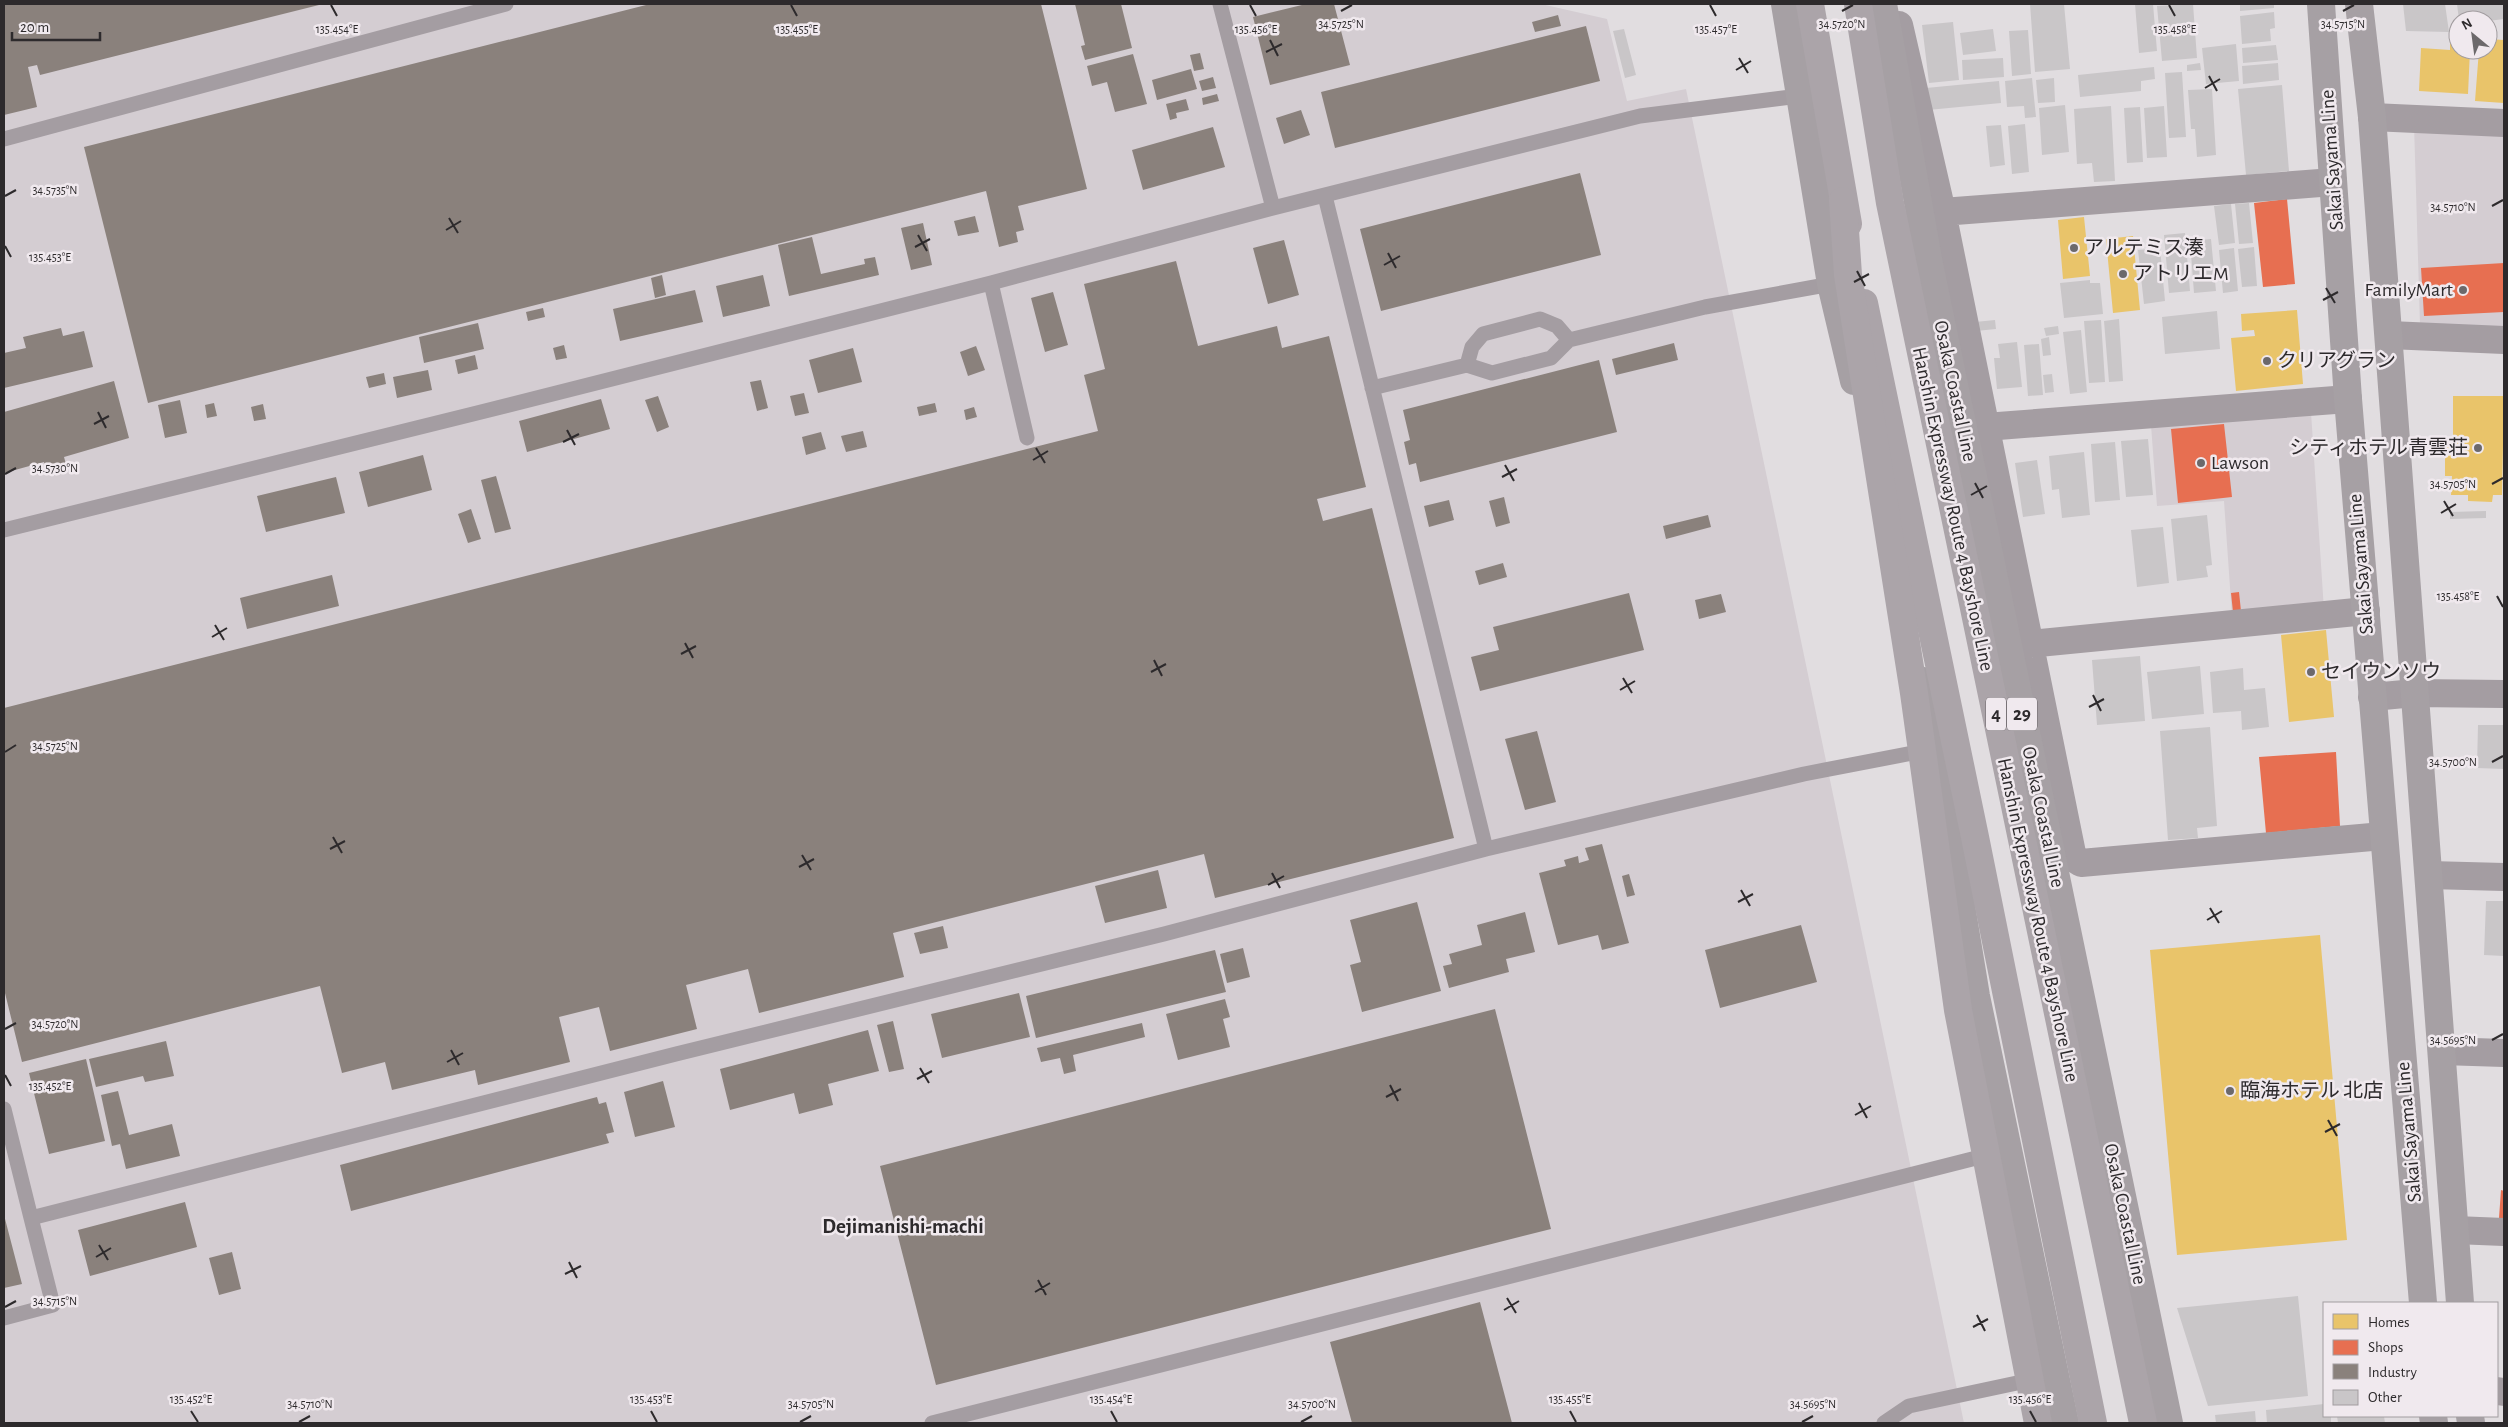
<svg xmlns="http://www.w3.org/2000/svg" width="2508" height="1427" font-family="'Alegreya Sans','Noto Sans JP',sans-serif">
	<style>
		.built { fill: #d4cdd2 }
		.homes { fill: #e9c46a }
		.shops { fill: #e76f51 }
		.industry { fill: #8a817c }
		.building { fill: #c9c6c8 }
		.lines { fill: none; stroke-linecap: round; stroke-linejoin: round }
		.lane { stroke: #a49da2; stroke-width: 15 }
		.street { stroke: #a49da2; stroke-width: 28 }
		.primary { stroke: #a6a0a4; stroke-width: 28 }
		.highway { stroke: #aba4a9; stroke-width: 28 }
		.highway-bridge { stroke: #aba4a9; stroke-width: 28 }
		.ticks { fill: none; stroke: #2d2a2c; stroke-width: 2 }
		.poi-dot { fill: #6c696b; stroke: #f0e9ee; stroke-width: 2 }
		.labels { text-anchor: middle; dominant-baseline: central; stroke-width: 5; stroke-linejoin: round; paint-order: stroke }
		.shield { fill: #f0e9ee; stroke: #686366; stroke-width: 1 }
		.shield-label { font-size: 19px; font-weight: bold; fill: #2d2a2c }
		.street-label { font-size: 20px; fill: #2d2a2c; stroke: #f0e9ee }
		.poi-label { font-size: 20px; fill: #2d2a2c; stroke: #f0e9ee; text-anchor: start }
		.neighbourhood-label { font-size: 21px; font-weight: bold; fill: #2d2a2c; stroke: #f0e9ee }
		.ticks-label { font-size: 12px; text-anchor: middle; fill: #2d2a2c; stroke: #f0e9ee; stroke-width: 5; stroke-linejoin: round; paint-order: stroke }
	</style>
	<rect width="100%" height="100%" fill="#e1dde0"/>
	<path class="built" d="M4 4H1541L1607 19 1627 101 1686 89 1964 1423H4Z
		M2414 124 2504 128V328L2420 325Z
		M2311 412 2324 610 2232 616 2224 501 2157 506 2151 425Z"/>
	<path class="homes" d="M2450 36H2458V50H2470L2468 94 2419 91 2421 48 2450 50Z
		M2488 39 2504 40V103L2475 101 2479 50H2488Z
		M2084 217 2090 276 2063 279 2058 220Z
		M2133 236 2140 310 2113 313 2106 239Z
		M2297 310 2303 384 2236 391 2231 338 2255 336 2254 330 2242 331 2241 314Z
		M2453 396H2504L2502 495H2493L2492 502 2468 501V495H2451L2452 476H2445V444L2453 445Z
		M2326 630 2334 717 2289 722 2281 635Z
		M2320 935 2347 1240 2177 1255 2150 950Z"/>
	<path class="shops" d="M2287 199 2295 284 2263 287 2254 203Z
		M2504 263V312L2424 316 2421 268Z
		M2224 424 2232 497 2178 503 2171 429Z
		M2239 592 2241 611 2233 612 2231 593Z
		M2336 752 2340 826 2266 833 2259 757Z
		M2501 1190 2504 1191V1218H2499Z"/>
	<path class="industry" d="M4 4H323L40 75 37 65 28 67 37 107 4 115Z
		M650 4H1041L1087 189 1018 206 1024 230 1016 232 1018 242 999 247 986 191 148 403 84 147Z
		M1075 4H1121L1132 48 1085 60 1081 46 1085 45Z
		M1306 4H1334L1350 65 1270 85 1253 17Z
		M1558 15 1561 26 1535 32 1532 22Z
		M1586 26 1600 81 1335 148 1321 92Z
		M1200 53 1204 69 1194 71 1190 55Z
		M1133 54 1147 104 1115 112 1107 82 1092 86 1087 66Z
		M1191 69 1197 89 1157 100 1152 80Z
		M1213 77 1216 88 1202 91 1199 81Z
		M1217 94 1219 101 1203 105 1202 98Z
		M1186 99 1189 110 1176 113 1177 118 1170 120 1166 104Z
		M1301 110 1310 135 1284 144 1276 118Z
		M1213 127 1225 167 1143 190 1132 150Z
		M1580 173 1601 255 1381 311 1360 229Z
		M975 216 979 232 958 236 954 221Z
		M923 223 932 265 911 270 901 228Z
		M812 237 821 274 865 264 864 259 875 257 879 275 789 296 778 245Z
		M1284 240 1299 295 1268 304 1253 248Z
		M1176 261 1198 346 1277 326 1282 348 1329 336 1366 487 1317 499 1323 521 1372 508 1454 838 1215 898 1204 854 893 933 904 977 759 1013 748 969 686 985 697 1029 610 1051 599 1007 559 1017 570 1062 478 1085 475 1070 392 1090 385 1062 342 1073 320 986 22 1062 4 989V708L1098 431 1084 375 1105 369 1084 284Z
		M662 275 666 295 655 298 651 278Z
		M763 275 770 306 723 317 716 286Z
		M695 290 703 322 620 341 613 309Z
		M1053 292 1068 345 1045 352 1031 298Z
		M543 308 545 317 528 321 526 312Z
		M478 323 484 349 424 363 419 337Z
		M61 328 63 336 84 331 93 367 4 388V353L26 348 23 337Z
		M1674 343 1678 360 1616 375 1612 359Z
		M564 345 567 358 556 360 553 348Z
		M976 346 985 370 968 376 960 352Z
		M853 348 862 382 818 393 809 360Z
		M475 355 478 369 458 374 455 360Z
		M1599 360 1617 432 1420 482 1416 463 1409 465 1404 442 1410 440 1403 410Z
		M428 370 432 390 397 398 393 377Z
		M384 373 386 384 369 388 366 377Z
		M761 380 768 408 757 411 750 382Z
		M114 381 129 438 64 457 67 468 47 474 44 462 4 473V412Z
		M804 393 809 413 795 416 790 396Z
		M658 396 669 427 657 432 645 400Z
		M601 399 610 429 527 452 519 421Z
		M180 400 187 433 165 438 158 405Z
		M214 403 217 416 207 418 205 405Z
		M935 403 937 412 919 416 917 407Z
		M263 404 266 419 254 421 251 407Z
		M974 407 977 417 966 420 964 410Z
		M863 431 867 447 846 452 841 436Z
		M821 432 826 449 806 455 802 437Z
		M423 455 432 490 368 507 359 472Z
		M496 476 511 529 495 533 481 480Z
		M336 477 345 513 266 532 257 496Z
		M1504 497 1510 523 1496 527 1489 501Z
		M1449 500 1454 520 1429 527 1424 506Z
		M471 509 481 539 468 543 458 514Z
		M1708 515 1711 527 1666 539 1663 526Z
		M1503 563 1507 577 1479 585 1475 571Z
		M332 575 339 606 247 629 240 598Z
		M1629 593 1644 650 1480 691 1471 657 1499 650 1493 627Z
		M1721 594 1726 612 1699 619 1695 600Z
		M1537 731 1556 802 1525 810 1505 739Z
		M1602 844 1629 943 1602 950 1598 935 1558 945 1539 873 1566 866 1564 860 1578 856 1579 863 1589 860 1585 848Z
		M1158 870 1167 908 1105 923 1095 886Z
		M1629 874 1635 895 1627 897 1622 876Z
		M1417 902 1441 991 1362 1012 1350 965 1361 962 1350 920Z
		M1525 912 1535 952 1506 959 1509 972 1449 988 1443 966 1452 964 1449 954 1482 945 1477 925Z
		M1801 925 1817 982 1720 1008 1705 950Z
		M943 926 948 948 920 954 914 933Z
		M1243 948 1250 977 1227 983 1220 954Z
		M1215 950 1226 992 1036 1038 1026 996Z
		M1019 993 1030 1037 942 1058 931 1014Z
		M1225 999 1230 1017 1223 1019 1230 1047 1178 1060 1166 1014Z
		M1495 1009 1551 1229 936 1385 880 1166Z
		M893 1021 904 1069 889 1072 877 1025Z
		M1142 1023 1145 1037 1073 1055 1076 1071 1064 1074 1060 1058 1041 1062 1037 1048Z
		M868 1030 879 1071 828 1084 833 1105 799 1114 794 1093 730 1110 720 1069Z
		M166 1041 174 1076 145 1082 143 1076 96 1087 89 1059Z
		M86 1059 105 1141 49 1154 29 1073Z
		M663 1081 675 1127 635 1137 624 1092Z
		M118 1091 129 1135 172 1124 180 1156 126 1169 120 1144 112 1146 101 1095Z
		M597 1097 599 1104 606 1102 614 1132 606 1134 609 1143 351 1211 340 1165Z
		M185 1202 197 1247 90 1276 78 1230Z
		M4 1215 22 1284 4 1288Z
		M232 1252 241 1289 219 1295 209 1258Z
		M1480 1302 1512 1423H1352L1330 1342Z"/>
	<path class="building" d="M2030 4H2064L2070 69 2035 72Z
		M2135 4H2153L2157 51 2139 53Z
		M2193 4 2197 58 2162 61 2157 6Z
		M2240 4H2274V8L2240 11Z
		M2403 4H2445L2449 32 2406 31Z
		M2457 4H2504V19L2488 21 2459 20Z
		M2274 12 2275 28 2270 29 2271 41 2242 44 2240 16Z
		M1953 22 1959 80 1929 83 1922 25Z
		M1624 29 1636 75 1625 78 1613 31Z
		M1993 29 1996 51 1963 55 1960 33Z
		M2028 30 2031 74 2012 76 2009 31Z
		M2236 44 2239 81 2206 84 2202 48Z
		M2276 45 2278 60 2243 63 2242 48Z
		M2003 58 2004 77 1963 80 1962 60Z
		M2200 63 2201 70 2187 71V65Z
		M2278 63 2279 80 2243 84 2242 66Z
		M2154 67 2155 79 2141 81V91L2080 97 2078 75Z
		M2182 72 2186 137 2169 138 2165 73Z
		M2032 78 2036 117 2025 118 2024 106 2007 107 2005 81Z
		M2054 78 2055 102 2038 103 2036 80Z
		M1999 81 2001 103 1928 110 1926 88Z
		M2282 85 2289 171 2246 175 2238 89Z
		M2212 89 2216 155 2197 157 2195 129H2191L2188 90Z
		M2065 105 2069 152 2042 155 2039 108Z
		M2111 106 2115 181 2094 182 2092 163 2077 164 2074 109Z
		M2164 106 2167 157 2147 158 2144 108Z
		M2140 107 2143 162 2127 163 2124 108Z
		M2025 124 2029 172 2012 174 2008 126Z
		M2001 125 2005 165 1990 167 1986 126Z
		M2249 203 2253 243 2239 244 2235 204Z
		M2231 204 2235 243 2219 245 2214 206Z
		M2185 233 2190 291 2169 293 2164 235Z
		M2211 239 2216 291 2194 293 2190 241Z
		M2254 247 2257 286 2242 287 2238 249Z
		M2160 248 2165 301 2144 304 2138 250Z
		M2234 248 2238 291 2223 293 2219 250Z
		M2090 280V283H2100L2103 314 2064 318 2060 283Z
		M2217 311 2220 349 2165 354 2162 317Z
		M2119 319 2123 381 2109 382 2104 321Z
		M1995 320 1996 329 1976 331 1975 322Z
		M2101 320 2105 382 2089 383 2084 321Z
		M2058 326 2059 334 2046 336 2044 328Z
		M2081 330 2087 392 2070 394 2063 332Z
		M2049 337 2051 355 2043 356 2041 339Z
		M2017 342 2022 387 1997 389 1994 358H2000L1998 344Z
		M2039 344 2043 395 2028 396 2024 345Z
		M2052 374 2054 392 2045 393 2043 375Z
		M2148 439 2153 495 2126 497 2121 441Z
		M2115 442 2120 500 2095 502 2091 444Z
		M2084 452 2090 515 2062 518 2059 489 2052 490 2049 456Z
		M2037 460 2045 514 2023 517 2015 463Z
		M2486 511V518L2450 519V512Z
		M2207 515 2212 565 2206 566 2208 577 2177 581 2171 519Z
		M2163 527 2169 583 2137 587 2131 530Z
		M2140 656 2145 721 2097 725 2092 660Z
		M2200 666 2204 714 2152 719 2147 672Z
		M2243 668 2244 690 2265 688 2269 727 2242 730 2241 711 2213 713 2210 672Z
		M2478 725H2504V769L2477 768Z
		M2210 727 2217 826 2197 828 2198 838 2168 840 2160 731Z
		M2486 901H2504V956L2484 955Z
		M2298 1296 2308 1396 2208 1406 2177 1308Z
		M2324 1404V1416H2331V1423H2267L2266 1410Z
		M2255 1411 2256 1423H2216L2215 1415Z
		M2337 1416H2384L2385 1423H2338Z"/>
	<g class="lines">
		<path class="lane" d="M1220 4 1273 208
			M4 139 506 4
			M1325 196 1486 849
			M991 283 1027 438
			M1467 365 1472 347 1483 334 1540 319 1557 326 1569 340
			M1372 388 1467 365 1492 373 1551 358 1569 340 1705 307 1831 284
			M4 530 477 413 991 283 1273 208 1640 116 1799 96
			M4 1109 31 1218 676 1054 1164 934 1486 849 1804 774 1928 750
			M4 1318 53 1305 31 1218
			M932 1423 1992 1154
			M1884 1423 1909 1406 2036 1379"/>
		<path class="street" d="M1899 25 1942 212 2073 858 2081 863 2383 836
			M2372 117 2504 123
			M1942 212 2333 182
			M2389 335 2504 340
			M1985 427 2348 399
			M2030 644 2366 611
			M2372 697 2415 693 2504 694
			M2429 875 2504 877
			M2442 1051 2504 1053
			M2455 1230 2504 1232
			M2497 1391 2504 1392"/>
		<path class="primary" d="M1785 4 1831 284 1854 381
			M1883 4 1928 259 2169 1423
			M2321 4 2348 399 2423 1303
			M2359 4 2372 117 2460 1303
			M1924 681 1976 996 2065 1423
			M2433 1416 2434 1423
			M2470 1416 2471 1423"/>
		<path class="highway" d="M1810 4 1848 224
			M1858 4 1890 203 2143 1423
			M1864 303 1975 837 2093 1423"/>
		<path class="highway-bridge" d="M1843 201 1848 275 1914 693 1958 1010 2038 1423"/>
	</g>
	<path class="ticks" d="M331 5 337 16M791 5 797 16M1250 5 1256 16M1710 5 1716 16M2169 5 2175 16M1341 11 1352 5M1842 11 1853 5M2343 11 2354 5M1270 40 1278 56M1266 52 1282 44M1739 58 1748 73M1736 70 1751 61M2209 76 2217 91M2205 88 2220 79M5 196 16 190M2492 206 2503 200M449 218 458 233M446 230 461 221M918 235 927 251M5 246 11 257M915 247 930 239M1388 253 1396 268M1384 265 1400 256M1857 271 1865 286M1854 282 1869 274M2326 288 2335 303M2323 300 2338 292M98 412 106 428M94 424 109 416M567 430 575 445M563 442 579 434M1036 448 1045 463M1033 460 1048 451M1505 465 1514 481M5 474 16 468M1502 477 1517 469M1975 483 1983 498M2492 484 2503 478M1971 495 1987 486M2444 501 2453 516M2441 513 2456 504M2497 596 2503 607M215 625 224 640M212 637 227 628M685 643 693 658M681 654 696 646M1154 660 1162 676M1151 672 1166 664M1623 678 1632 693M1620 690 1635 681M2093 695 2101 711M2089 707 2104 699M5 752 16 745M2492 762 2503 756M333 837 342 853M330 849 345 841M802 855 811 870M799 867 814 859M1272 873 1280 888M1268 885 1284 876M1741 890 1750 906M1738 902 1753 894M2210 908 2219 923M2207 920 2222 911M5 1029 16 1023M2492 1040 2503 1034M451 1050 459 1065M447 1062 463 1053M920 1068 929 1083M5 1075 11 1086M917 1079 932 1071M1390 1085 1398 1101M1386 1097 1401 1089M1859 1103 1867 1118M1855 1115 1871 1106M2328 1120 2337 1136M2325 1132 2340 1124M99 1245 108 1260M96 1257 111 1248M569 1262 577 1278M565 1274 581 1266M1038 1280 1046 1295M1035 1292 1050 1283M1507 1298 1516 1313M5 1307 16 1301M1504 1310 1519 1301M1977 1315 1985 1331M1973 1327 1988 1319M191 1411 198 1422M651 1411 657 1422M1111 1411 1117 1422M1570 1411 1576 1422M2030 1411 2036 1422M299 1422 310 1416M800 1422 811 1416M1301 1422 1312 1416M1802 1422 1813 1416"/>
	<g class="poi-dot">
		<circle cx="2074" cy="248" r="5"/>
		<circle cx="2123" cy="274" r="5"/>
		<circle cx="2463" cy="290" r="5"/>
		<circle cx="2267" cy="361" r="5"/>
		<circle cx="2478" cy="448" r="5"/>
		<circle cx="2201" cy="463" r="5"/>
		<circle cx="2311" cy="672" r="5"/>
		<circle cx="2230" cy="1091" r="5"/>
	</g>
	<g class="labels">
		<g class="shield">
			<rect x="1986" y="697.5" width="20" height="33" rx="4"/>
			<rect x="2007" y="697.5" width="30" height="33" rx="4"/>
		</g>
		<g class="shield-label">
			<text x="1996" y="714">4</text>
			<text x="2022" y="714">29</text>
		</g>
		<g class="street-label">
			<text transform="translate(2332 160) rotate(-94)">Sakai Sayama Line</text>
			<text transform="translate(1955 391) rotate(78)">Osaka Coastal Line</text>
			<text transform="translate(1953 509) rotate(78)">Hanshin Expressway Route 4 Bayshore Line</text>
			<text transform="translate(2361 564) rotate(-95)">Sakai Sayama Line</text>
			<text transform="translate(2043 817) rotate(78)">Osaka Coastal Line</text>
			<text transform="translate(2038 920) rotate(78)">Hanshin Expressway Route 4 Bayshore Line</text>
			<text transform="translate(2409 1132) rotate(-95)">Sakai Sayama Line</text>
			<text transform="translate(2125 1214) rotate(78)">Osaka Coastal Line</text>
		</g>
		<g class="poi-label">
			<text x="2084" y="248">アルテミス湊</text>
			<text x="2133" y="274">アトリエM</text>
			<text x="2453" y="290" text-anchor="end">FamilyMart</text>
			<text x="2277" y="361">クリアグラン</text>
			<text x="2468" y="448" text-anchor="end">シティホテル青雲荘</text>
			<text x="2211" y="463">Lawson</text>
			<text x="2321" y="672">セイウンソウ</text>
			<text x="2240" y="1091">臨海ホテル 北店</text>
		</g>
		<g class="neighbourhood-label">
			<text x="903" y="1226">Dejimanishi-machi</text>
		</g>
	</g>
	<g class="ticks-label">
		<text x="1842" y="28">34.5720°N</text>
		<text x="2343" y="28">34.5715°N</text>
		<text x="1341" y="28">34.5725°N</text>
		<text x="337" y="33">135.454°E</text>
		<text x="797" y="33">135.455°E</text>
		<text x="1256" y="33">135.456°E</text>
		<text x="1716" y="33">135.457°E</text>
		<text x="2175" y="33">135.458°E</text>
		<text x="55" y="194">34.5735°N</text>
		<text x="2453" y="211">34.5710°N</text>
		<text x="50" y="261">135.453°E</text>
		<text x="55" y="472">34.5730°N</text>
		<text x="2453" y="488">34.5705°N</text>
		<text x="2458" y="600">135.458°E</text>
		<text x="55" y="750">34.5725°N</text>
		<text x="2453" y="766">34.5700°N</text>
		<text x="55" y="1028">34.5720°N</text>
		<text x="2453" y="1044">34.5695°N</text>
		<text x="50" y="1090">135.452°E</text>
		<text x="55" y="1305">34.5715°N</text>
		<text x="191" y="1403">135.452°E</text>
		<text x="651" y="1403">135.453°E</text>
		<text x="1111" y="1403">135.454°E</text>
		<text x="1570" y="1403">135.455°E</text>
		<text x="2030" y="1403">135.456°E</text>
		<text x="310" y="1408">34.5710°N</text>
		<text x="811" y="1408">34.5705°N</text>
		<text x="1312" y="1408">34.5700°N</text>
		<text x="1813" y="1408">34.5695°N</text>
	</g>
	<rect width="2508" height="1427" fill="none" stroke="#2d2a2c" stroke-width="10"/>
	<rect x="2323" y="1302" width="175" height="115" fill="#f0e9ee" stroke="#a29da0"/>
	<rect x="2333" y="1314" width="25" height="15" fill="#e9c46a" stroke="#a29da0"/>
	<text x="2368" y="1327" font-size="15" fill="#2d2a2c">Homes</text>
	<rect x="2333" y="1340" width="25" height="15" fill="#e76f51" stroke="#a29da0"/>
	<text x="2368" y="1352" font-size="15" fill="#2d2a2c">Shops</text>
	<rect x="2333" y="1364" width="25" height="15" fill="#8a817c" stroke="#a29da0"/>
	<text x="2368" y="1377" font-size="15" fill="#2d2a2c">Industry</text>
	<rect x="2333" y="1390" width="25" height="15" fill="#c9c6c8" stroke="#a29da0"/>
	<text x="2368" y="1402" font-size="15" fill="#2d2a2c">Other</text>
	<g transform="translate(2473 35) rotate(331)"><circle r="24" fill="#f0e9ee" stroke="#a29da0"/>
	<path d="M0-4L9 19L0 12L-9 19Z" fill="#6c696b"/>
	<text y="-8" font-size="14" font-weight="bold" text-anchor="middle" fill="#2d2a2c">N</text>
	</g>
	<path d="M12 32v8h88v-8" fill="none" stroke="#2d2a2c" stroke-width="2.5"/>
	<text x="20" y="32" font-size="15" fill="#2d2a2c" stroke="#f0e9ee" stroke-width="4" paint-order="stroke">20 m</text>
</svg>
